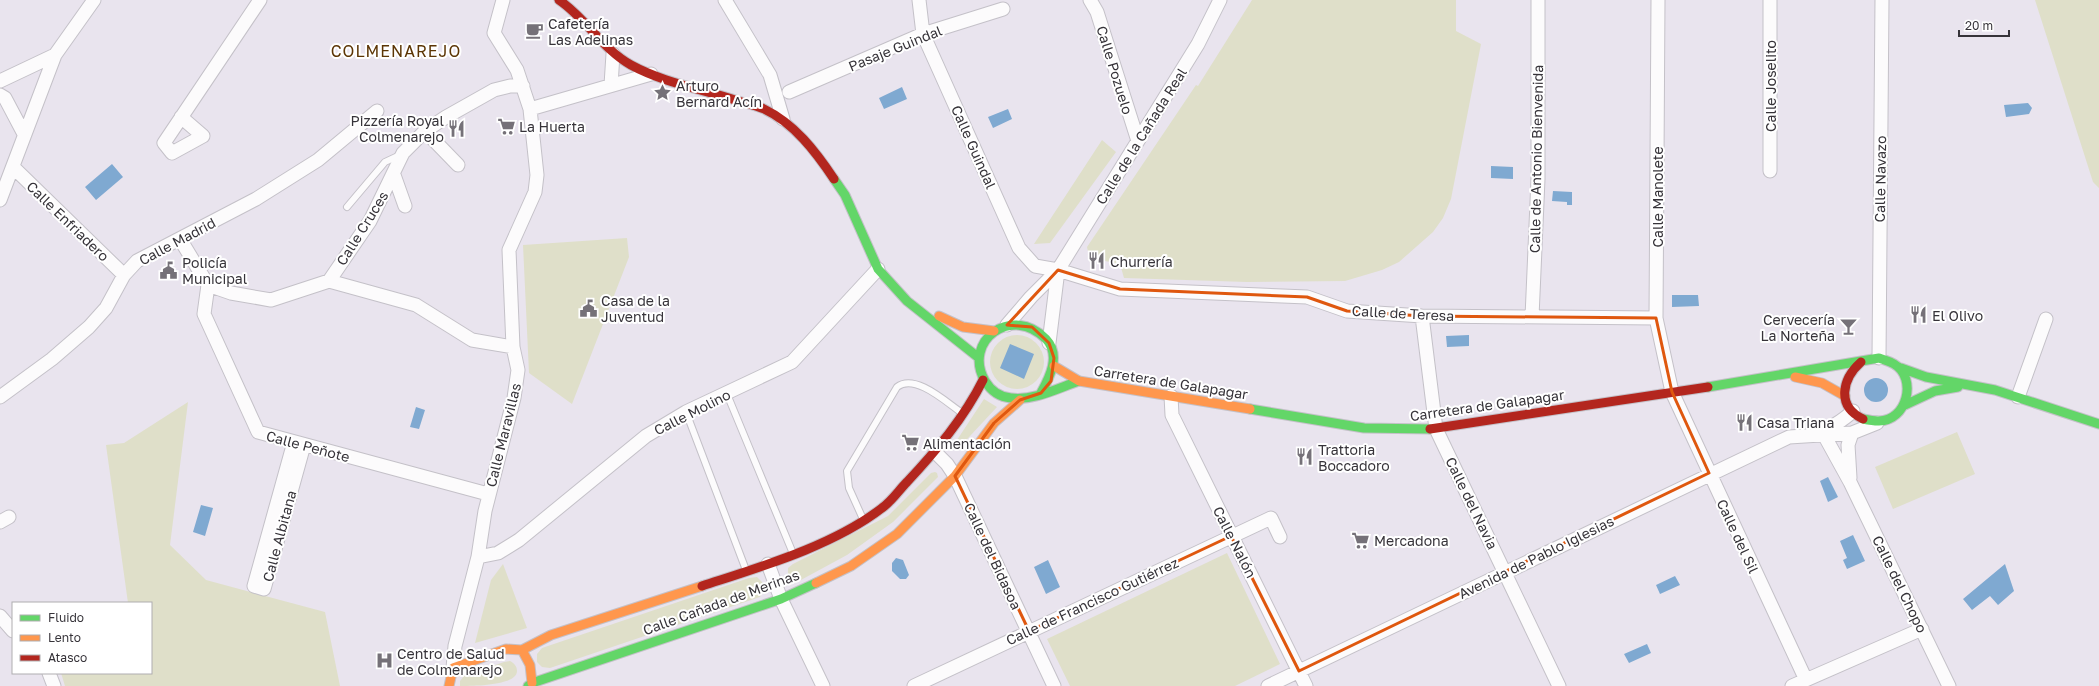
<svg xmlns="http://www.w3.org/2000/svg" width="2099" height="686" font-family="'Golos Text',sans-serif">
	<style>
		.green { fill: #dfdfc9 }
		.water { fill: #7fa9d1 }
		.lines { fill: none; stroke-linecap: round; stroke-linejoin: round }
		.lane-casing { stroke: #c4c1c8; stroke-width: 8 }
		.street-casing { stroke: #c4c1c8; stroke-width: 15 }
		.fast-casing { stroke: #c4c1c8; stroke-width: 11 }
		.slow-casing { stroke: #c4c1c8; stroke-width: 11 }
		.jam-casing { stroke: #c4c1c8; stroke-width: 11 }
		.lane { stroke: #fcfbfc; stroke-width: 6 }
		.street { stroke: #fcfbfc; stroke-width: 13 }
		.fast { stroke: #63d668; stroke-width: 9 }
		.slow { stroke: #ff974d; stroke-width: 9 }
		.jam { stroke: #b3261e; stroke-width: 9 }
		.marked { fill: none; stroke: #df570e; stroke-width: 3; stroke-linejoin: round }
		.labels { text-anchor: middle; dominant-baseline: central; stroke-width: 4; stroke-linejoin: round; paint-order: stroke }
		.poi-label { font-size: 14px; fill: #363339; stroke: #fff; text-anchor: start }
		.street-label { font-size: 14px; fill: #363339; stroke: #fff }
		.quarter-label { font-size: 16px; letter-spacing: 1px; fill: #5c3505; stroke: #fff }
	</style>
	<rect width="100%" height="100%" fill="#e9e4ee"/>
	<path class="green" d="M1252 0H1456V31L1481 44 1451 199 1443 218 1433 232 1399 262 1382 270 1345 281 1247 282 1124 278 1120 264 1105 261 1095 251 1089 256 1087 247 1196 85 1198 86Z
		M2035 0H2099V188L2093 182Z
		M1102 140 1116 152 1050 243 1034 244Z
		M627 238 629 257 572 404 529 373 523 245Z
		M990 362a27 27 0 1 1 54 0a27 27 0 1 1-54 0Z
		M984 399 997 407 957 450 955 443Z
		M188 402 170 545 206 580 325 612 340 686H65L61 673H151V603H128L106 445 124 443Z
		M1957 432 1975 474 1893 509 1875 467Z
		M935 472 937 473 938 477 893 522 847 555 799 581H793L788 577V568L793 564 888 516 931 473Z
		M1227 553 1280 664 1235 686H1070L1047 639Z
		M503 564 527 628 475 643 491 580Z
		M757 577 762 582 765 588 760 597 550 668 542 667 537 662V654L542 648 749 578Z
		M510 661C514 663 517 666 517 671 517 686 472 686 460 686V681L464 676 504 662Z"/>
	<path class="water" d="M902 87 907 99 884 109 879 98Z
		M2028 103 2032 108 2029 114 2006 117 2004 105Z
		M1008 109 1012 119 993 128 988 117Z
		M112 164 123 177 96 200 85 187Z
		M1491 166 1513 167V179L1491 178Z
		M1553 191 1572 192V205H1567V202L1552 201Z
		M1672 295H1698L1699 306 1672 307Z
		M1469 335V346L1447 347 1446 336Z
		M1010 344 1034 354 1024 379 1000 368Z
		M1864 390a12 12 0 1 1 24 0a12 12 0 1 1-24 0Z
		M416 407 425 410 419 429 410 427Z
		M1828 477 1838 497 1828 502 1820 481Z
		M201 505 213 508 205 536 193 532Z
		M1853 535 1865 561 1847 569 1843 560 1847 558 1840 541Z
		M896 558 903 560 909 575 906 579H900L892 571V563Z
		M1048 560 1060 587 1046 594 1034 567Z
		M2005 564 2014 591 1998 605 1990 596 1972 610 1963 599Z
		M1675 576 1680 585 1660 594 1656 585Z
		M1647 644 1651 653 1629 663 1624 654Z"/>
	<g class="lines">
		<defs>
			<path id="lane" d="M347 207 385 162 400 155
				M727 394 792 551
				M686 412 746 570
				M863 519 849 488 847 471 897 387C915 373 946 402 962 413"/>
			<path id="street" d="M725 0 770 75 783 119
				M919 0 923 34 1019 248 1035 266 1058 270 1120 289 1307 297 1347 311 1422 316 1656 318
				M1090 0 1097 12 1138 141
				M1658 0 1656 318 1672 392 1806 680
				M1770 0V171
				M0 81 55 55
				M611 85 613 54
				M789 92 923 34 1003 9
				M0 95 5 98 24 134
				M530 109 651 74
				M181 117 203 136 172 153 164 143 260 0
				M425 131 458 165
				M13 167 124 275
				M394 175 405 206
				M0 200 55 55 94 0
				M180 239 208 285 231 293 271 300 329 281 416 305 472 340 513 347
				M329 281 370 221 403 153 425 131 446 117 494 90 510 86H523
				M208 285 204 314 258 432 488 494
				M1422 316 1436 429 1559 686
				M1532 317 1538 179V0
				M1007 325 1031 297 1058 270 1198 44 1220 0
				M1049 343 1058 270
				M1879 358 1882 0
				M1171 396 1172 415 1306 686
				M0 397 52 359 89 327 106 308 124 275 137 261 256 199 318 160 377 111
				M2018 397 2046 319
				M1823 433 1850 482 1949 686
				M1823 433C1833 425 1843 421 1853 411
				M294 442 254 586 264 589 304 445
				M935 452 947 464 955 476 1054 686
				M1850 478 1848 445 1852 433
				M0 522 9 517
				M478 557 498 553 519 540 646 436 686 412 792 362 878 269
				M768 564 781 599 823 686
				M0 616 13 631
				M453 668 455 646 478 557 485 511 514 398 518 370 513 347 509 250 535 192 537 175 530 109 517 70 494 33 503 0
				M49 673 54 686
				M914 686 1271 518 1280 537
				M1268 686 1789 437 1852 433 1877 423
				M1792 686 1922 629"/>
			<path id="fast" d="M834 179 845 195 878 269 907 301 979 358
				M1901 368 1926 377 1995 390 2099 424
				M1708 387 1879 358C1884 360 1889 361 1894 364 1918 378 1907 422 1878 421 1874 421 1868 420 1863 419
				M1041 393C1050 377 1061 355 1046 339 1012 304 962 341 985 381 991 391 999 397 1011 398 1034 401 1058 388 1079 381
				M1905 405 1935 391 1958 387
				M1250 409 1364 428 1430 429
				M528 686 532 683 781 599 816 583"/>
			<path id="slow" d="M939 316 963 327 994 331
				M1054 366 1079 381 1250 409
				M1795 377 1822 383 1845 396
				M816 583 851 566 897 534 955 476 994 423 1020 400
				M522 650 551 635 702 586
				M449 686 453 668 506 649 522 650 530 665 532 683"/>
			<path id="jam" d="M559 0C587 19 602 49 631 65 662 82 701 89 735 100 744 103 755 105 764 109 794 123 816 152 834 179
				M1861 362C1842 379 1836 406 1863 419
				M1430 429 1708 387
				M702 586C760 567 833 546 882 508 892 501 899 490 907 482 936 451 964 418 983 380"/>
		</defs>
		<use href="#lane" class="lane-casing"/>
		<use href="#street" class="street-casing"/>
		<use href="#fast" class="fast-casing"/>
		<use href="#slow" class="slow-casing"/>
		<use href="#jam" class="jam-casing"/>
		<use href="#lane" class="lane"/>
		<use href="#street" class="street"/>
		<use href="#fast" class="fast"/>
		<use href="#slow" class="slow"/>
		<use href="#jam" class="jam"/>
	</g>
	<path class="marked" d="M1058 270 1120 289 1307 297 1347 311 1422 316 1656 318 1672 392 1709 473 1299 671 1231 536 1029 631 955 476 994 423 1020 400 1041 393 1051 381 1054 358 1049 343 1032 327 1007 325Z"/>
	<defs>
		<symbol id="cafe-bare" viewBox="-9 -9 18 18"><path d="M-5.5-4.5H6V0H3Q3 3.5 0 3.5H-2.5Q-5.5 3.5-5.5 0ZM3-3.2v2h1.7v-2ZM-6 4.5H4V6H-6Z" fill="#757178" stroke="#fff" stroke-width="2.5" paint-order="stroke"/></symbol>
		<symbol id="sight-bare" viewBox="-9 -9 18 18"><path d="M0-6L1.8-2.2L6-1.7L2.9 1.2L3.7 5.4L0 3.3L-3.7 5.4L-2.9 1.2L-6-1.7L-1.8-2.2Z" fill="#757178" stroke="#fff" stroke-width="2.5" paint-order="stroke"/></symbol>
		<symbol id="supermarket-bare" viewBox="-9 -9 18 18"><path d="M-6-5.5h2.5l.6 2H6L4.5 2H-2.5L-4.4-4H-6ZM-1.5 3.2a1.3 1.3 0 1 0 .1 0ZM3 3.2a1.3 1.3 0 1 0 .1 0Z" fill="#757178" stroke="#fff" stroke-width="2.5" paint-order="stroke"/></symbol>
		<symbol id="restaurant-bare" viewBox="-9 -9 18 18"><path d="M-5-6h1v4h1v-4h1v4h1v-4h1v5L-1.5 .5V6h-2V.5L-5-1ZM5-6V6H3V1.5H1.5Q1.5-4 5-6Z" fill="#757178" stroke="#fff" stroke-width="2.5" paint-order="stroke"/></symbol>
		<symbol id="civic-bare" viewBox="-9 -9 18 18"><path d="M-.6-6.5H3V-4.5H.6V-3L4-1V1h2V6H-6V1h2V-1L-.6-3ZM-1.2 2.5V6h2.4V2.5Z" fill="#757178" stroke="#fff" stroke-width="2.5" paint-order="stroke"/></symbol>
		<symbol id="bar-bare" viewBox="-9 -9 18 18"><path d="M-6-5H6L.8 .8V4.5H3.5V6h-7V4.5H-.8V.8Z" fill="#757178" stroke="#fff" stroke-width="2.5" paint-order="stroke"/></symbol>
		<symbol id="hospital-bare" viewBox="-9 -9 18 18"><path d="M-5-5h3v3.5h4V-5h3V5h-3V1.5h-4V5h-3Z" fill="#757178" stroke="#fff" stroke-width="2.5" paint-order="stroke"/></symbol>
	</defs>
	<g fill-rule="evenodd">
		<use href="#cafe-bare" x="522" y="18" width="25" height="25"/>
		<use href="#sight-bare" x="650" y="80" width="25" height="25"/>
		<use href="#supermarket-bare" x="494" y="114" width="25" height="25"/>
		<use href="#restaurant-bare" x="444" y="116" width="25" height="25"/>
		<use href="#restaurant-bare" x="1084" y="248" width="25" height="25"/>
		<use href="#civic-bare" x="156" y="258" width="25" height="25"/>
		<use href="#civic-bare" x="576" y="296" width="25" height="25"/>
		<use href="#restaurant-bare" x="1906" y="302" width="25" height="25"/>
		<use href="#bar-bare" x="1836" y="314" width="25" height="25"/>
		<use href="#restaurant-bare" x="1732" y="410" width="25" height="25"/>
		<use href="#supermarket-bare" x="898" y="430" width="25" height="25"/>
		<use href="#restaurant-bare" x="1292" y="444" width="25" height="25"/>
		<use href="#supermarket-bare" x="1348" y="528" width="25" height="25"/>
		<use href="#hospital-bare" x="372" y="648" width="25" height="25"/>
	</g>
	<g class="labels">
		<g class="poi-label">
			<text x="548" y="23">Cafetería<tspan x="548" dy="16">Las Adelinas</tspan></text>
			<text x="676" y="85">Arturo<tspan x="676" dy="16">Bernard Acín</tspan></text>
			<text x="444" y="120" text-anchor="end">Pizzería Royal<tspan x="444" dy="16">Colmenarejo</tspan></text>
			<text x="519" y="126">La Huerta</text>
			<text x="1110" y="261">Churrería</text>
			<text x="182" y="262">Policía<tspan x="182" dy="16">Municipal</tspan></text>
			<text x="601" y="300">Casa de la<tspan x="601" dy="16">Juventud</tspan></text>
			<text x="1932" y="315">El Olivo</text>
			<text x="1835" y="319" text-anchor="end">Cervecería<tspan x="1835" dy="16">La Norteña</tspan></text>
			<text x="1757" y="422">Casa Triana</text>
			<text x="923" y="443">Alimentación</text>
			<text x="1318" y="449">Trattoria<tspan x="1318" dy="16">Boccadoro</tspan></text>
			<text x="1374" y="540">Mercadona</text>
			<text x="397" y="653">Centro de Salud<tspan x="397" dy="16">de Colmenarejo</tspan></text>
		</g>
		<g class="street-label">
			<text transform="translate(895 48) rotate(-22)">Pasaje Guindal</text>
			<text transform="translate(1115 70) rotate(73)">Calle Pozuelo</text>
			<text transform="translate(1770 86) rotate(-90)">Calle Joselito</text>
			<text transform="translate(1141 136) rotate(-58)">Calle de la Cañada Real</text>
			<text transform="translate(974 147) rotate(66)">Calle Guindal</text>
			<text transform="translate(1536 159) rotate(-89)">Calle de Antonio Bienvenida</text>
			<text transform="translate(1880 179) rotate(-89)">Calle Navazo</text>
			<text transform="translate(1657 197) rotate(-90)">Calle Manolete</text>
			<text transform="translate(68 221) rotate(44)">Calle Enfriadero</text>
			<text transform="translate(362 228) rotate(-58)">Calle Cruces</text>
			<text transform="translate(177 241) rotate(-28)">Calle Madrid</text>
			<text transform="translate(1403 313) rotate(3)">Calle de Teresa</text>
			<text transform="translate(1171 382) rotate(9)">Carretera de Galapagar</text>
			<text transform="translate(1487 405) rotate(-8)">Carretera de Galapagar</text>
			<text transform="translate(692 412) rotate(-27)">Calle Molino</text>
			<text transform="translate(503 435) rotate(-76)">Calle Maravillas</text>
			<text transform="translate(308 446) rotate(15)">Calle Peñote</text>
			<text transform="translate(1472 503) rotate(64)">Calle del Navia</text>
			<text transform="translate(279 536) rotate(-75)">Calle Albitana</text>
			<text transform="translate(1738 536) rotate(65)">Calle del Sil</text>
			<text transform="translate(1235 542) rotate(63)">Calle Nalón</text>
			<text transform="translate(993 556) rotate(65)">Calle del Bidasoa</text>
			<text transform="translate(1536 557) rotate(-26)">Avenida de Pablo Iglesias</text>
			<text transform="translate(1900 584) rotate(64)">Calle del Chopo</text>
			<text transform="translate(1092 601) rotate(-25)">Calle de Francisco Gutiérrez</text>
			<text transform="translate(721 602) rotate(-20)">Calle Cañada de Merinas</text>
		</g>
		<g class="quarter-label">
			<text x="396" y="51">COLMENAREJO</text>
		</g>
	</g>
	<rect x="12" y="602" width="140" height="72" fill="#ffffff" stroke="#afadb0"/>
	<rect x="20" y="615" width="20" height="6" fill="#63d668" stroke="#afadb0"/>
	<text x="48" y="622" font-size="12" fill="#363339">Fluido</text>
	<rect x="20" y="635" width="20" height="6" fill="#ff974d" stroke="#afadb0"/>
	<text x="48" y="642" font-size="12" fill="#363339">Lento</text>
	<rect x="20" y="655" width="20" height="6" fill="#b3261e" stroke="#afadb0"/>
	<text x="48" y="662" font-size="12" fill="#363339">Atasco</text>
	<path d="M1959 30v6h50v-6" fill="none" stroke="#363339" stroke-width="2"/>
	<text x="1965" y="30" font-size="12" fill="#363339" stroke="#ffffff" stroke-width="3" paint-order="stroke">20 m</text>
</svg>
